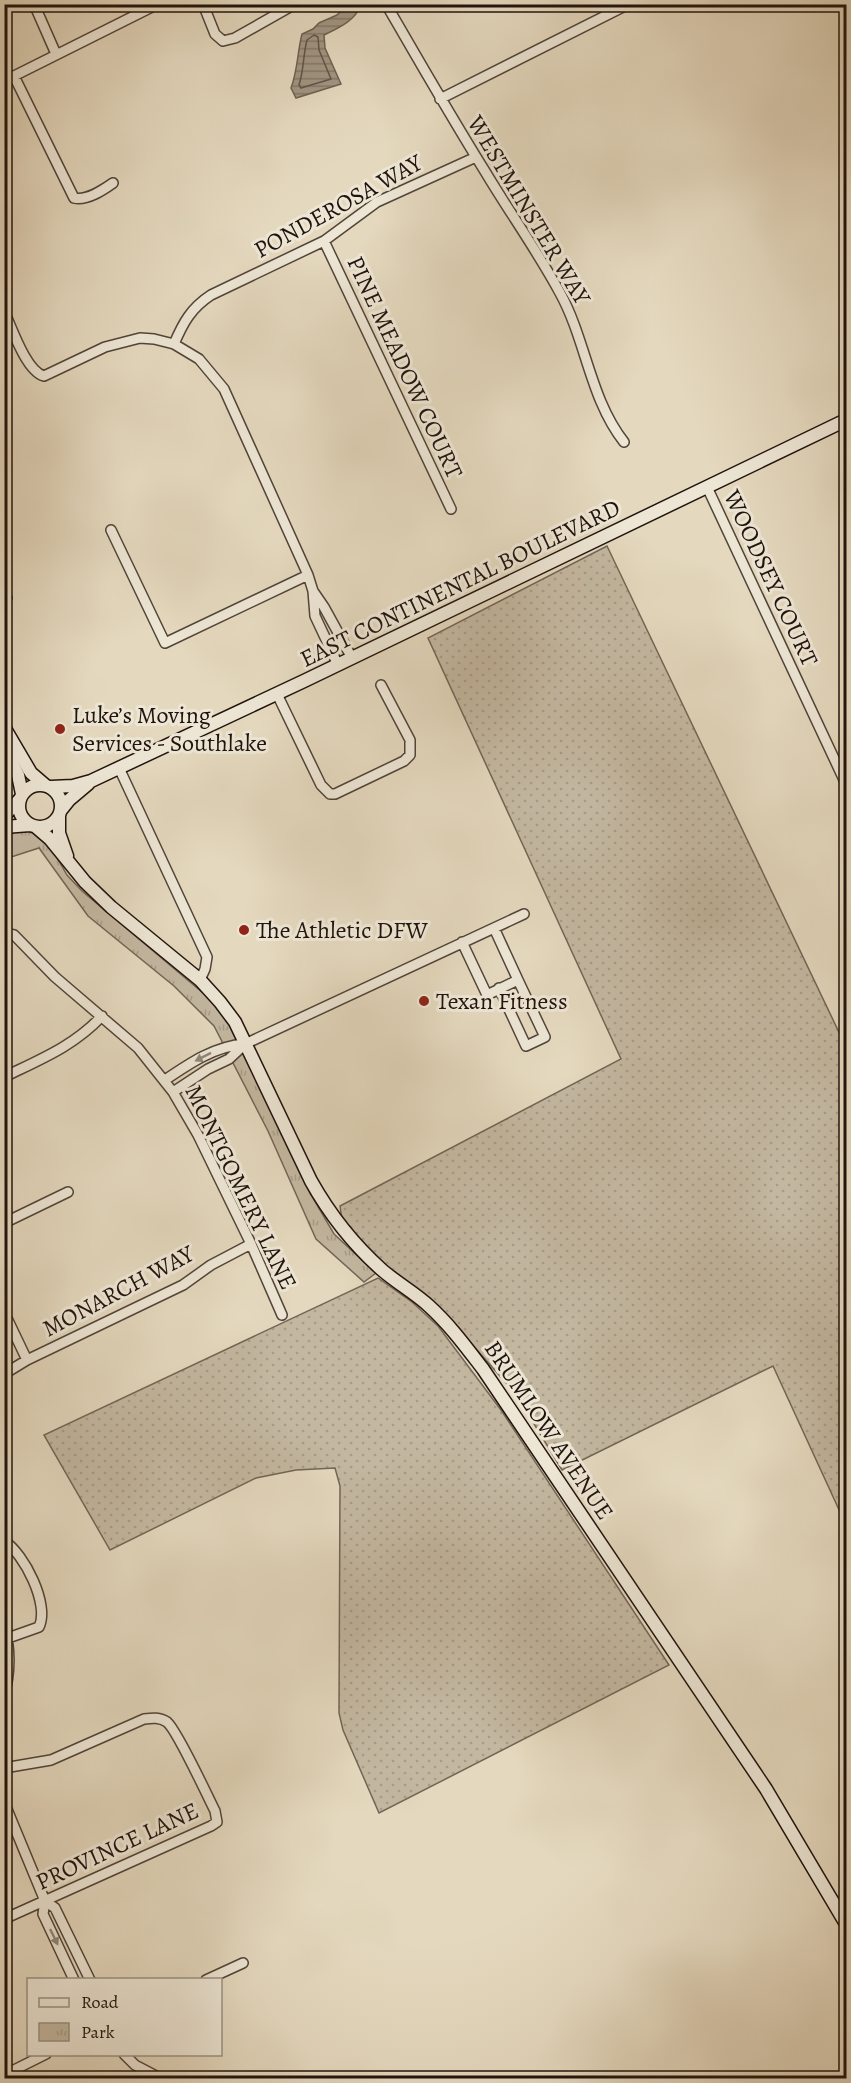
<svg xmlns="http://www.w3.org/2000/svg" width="851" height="2083" font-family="Alegreya,serif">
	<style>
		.grass { fill: url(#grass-dots); stroke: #726556; stroke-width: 1.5 }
		.park { fill: url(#park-tufts); stroke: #726556; stroke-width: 1.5 }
		.water { fill: url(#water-rules); stroke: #6d6153; stroke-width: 1.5 }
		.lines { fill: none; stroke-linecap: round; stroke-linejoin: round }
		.shore { stroke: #605448; stroke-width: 1.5 }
		.street-casing { stroke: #514439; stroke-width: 12 }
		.secondary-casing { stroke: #20130d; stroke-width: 15 }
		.street { stroke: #ede6d5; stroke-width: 9 }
		.secondary { stroke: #ede6d5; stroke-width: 12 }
		.oneway { fill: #91877b }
		.poi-dot { fill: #8f2418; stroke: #ede6d5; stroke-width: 2 }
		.labels { text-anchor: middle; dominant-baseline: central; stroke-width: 6; stroke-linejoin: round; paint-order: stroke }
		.street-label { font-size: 24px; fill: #20130d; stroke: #ede6d5 }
		.poi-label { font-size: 24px; fill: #20130d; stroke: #ede6d5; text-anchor: start }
	</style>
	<defs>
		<pattern id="grass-dots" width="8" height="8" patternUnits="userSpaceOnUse" patternTransform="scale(1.5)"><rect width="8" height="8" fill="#c3b7a0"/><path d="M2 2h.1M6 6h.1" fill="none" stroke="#a79c89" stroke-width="1.8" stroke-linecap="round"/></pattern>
		<pattern id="park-tufts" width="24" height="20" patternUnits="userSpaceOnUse" patternTransform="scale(1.5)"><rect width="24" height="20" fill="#c3b7a0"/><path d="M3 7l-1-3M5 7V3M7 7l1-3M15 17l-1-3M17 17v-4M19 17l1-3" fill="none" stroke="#a79c89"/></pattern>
		<pattern id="water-rules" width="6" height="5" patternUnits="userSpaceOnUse" patternTransform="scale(1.5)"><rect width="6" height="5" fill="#a19582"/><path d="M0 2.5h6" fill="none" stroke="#837869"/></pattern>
	</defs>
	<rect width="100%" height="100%" fill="#e4d8be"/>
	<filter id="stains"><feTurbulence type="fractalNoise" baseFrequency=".00333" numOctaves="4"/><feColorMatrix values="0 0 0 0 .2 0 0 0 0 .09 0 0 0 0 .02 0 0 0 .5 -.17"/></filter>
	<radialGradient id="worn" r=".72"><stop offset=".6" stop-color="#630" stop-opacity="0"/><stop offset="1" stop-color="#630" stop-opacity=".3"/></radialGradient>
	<path class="grass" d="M607 546 846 1047V1525L773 1366 562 1470 516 1394 436 1304 369 1252 342 1220 340 1206 621 1059 428 638Z
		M378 1278 412 1302 438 1326 501 1410 669 1665 379 1813 343 1730 339 1713 340 1486 335 1468 296 1470 256 1478 110 1550 44 1435Z"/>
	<path class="park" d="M34 830 48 842 67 875 82 891 209 998 229 1022 310 1193 334 1234 376 1273 364 1282 316 1239 268 1131 214 1026 174 986 88 916 39 848 5 859V831Z"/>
	<path class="water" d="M347 5H361C355 21 338 28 324 35L325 48 341 84 296 98 291 88C298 69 297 54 302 34L313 29 319 23 337 15Z"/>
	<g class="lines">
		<path class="shore" d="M314 35 318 37 319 50 331 79 301 88 299 85C304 70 303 55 307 40Z"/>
		<defs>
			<path id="street" d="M34 4 56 54
				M203 4 215 34 223 41 235 38 295 4
				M386 4C419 61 451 117 486 173 510 213 538 252 560 293 586 340 590 399 624 442
				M14 76 74 198C87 201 103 190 113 183
				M4 81 158 4
				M440 99 629 4
				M324 241 451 509
				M4 311C12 328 26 371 44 376L105 347 140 338 154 339 174 344 199 359 224 389 308 575 313 591 315 616 338 665
				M174 344C183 323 191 308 211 295L324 241 377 202 476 157
				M707 487 846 784
				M111 530 165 643 308 575
				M313 591 324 607 352 658
				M4 601 7 598
				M277 694 321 785 330 794H335L404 761 410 755V740L381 685
				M119 768 207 957 205 969 200 980
				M4 933 14 935 18 939 55 977 138 1048 173 1092 198 1135 251 1244 282 1315
				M462 942 487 995 518 980 494 928
				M499 988 526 1046 545 1037 518 980
				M4 1077C41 1059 74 1046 102 1016
				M165 1080C190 1063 215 1046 245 1044L524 914
				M173 1092 208 1069 229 1059 245 1044
				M4 1223 68 1192
				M4 1312 27 1360
				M4 1374 27 1360 183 1285 211 1265 251 1244
				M4 1541C24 1553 50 1605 39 1627L8 1638
				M4 1628C11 1647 10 1675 4 1695
				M4 1768 51 1760 144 1719C152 1718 160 1717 167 1722 177 1730 207 1795 215 1811L217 1822 211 1826 4 1919
				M4 1802 45 1901 43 1914 74 1980
				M45 1901 55 1908 90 1980
				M206 1980 243 1963
				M124 2054 135 2065 160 2078
				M4 2075 46 2054"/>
			<path id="secondary" d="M4 727 31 773 45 785
				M4 750 18 775 22 794
				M19 806a21 21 0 1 1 42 0a21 21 0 1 1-42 0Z
				M51 787 73 786 91 781 304 681 846 420
				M61 810 69 800 88 784
				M4 816 20 799
				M59 816V833L67 856
				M4 827 30 825
				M36 827 50 839 85 882 111 907 200 980 220 1002 235 1022 311 1181C330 1215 353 1244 382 1270 397 1283 415 1293 429 1306 450 1325 466 1347 483 1369L766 1789 846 1924"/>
		</defs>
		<use href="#street" class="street-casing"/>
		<use href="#secondary" class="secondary-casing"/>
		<use href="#street" class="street"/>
		<use href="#secondary" class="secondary"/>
	</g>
	<defs><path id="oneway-solid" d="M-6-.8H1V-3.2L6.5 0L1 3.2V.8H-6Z" transform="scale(1.5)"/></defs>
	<g class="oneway">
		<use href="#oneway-solid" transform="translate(203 1057) rotate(153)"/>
		<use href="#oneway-solid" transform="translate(54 1937) rotate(64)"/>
	</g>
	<g class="poi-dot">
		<circle cx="60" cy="729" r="6"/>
		<circle cx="244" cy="930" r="6"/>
		<circle cx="424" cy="1001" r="6"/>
	</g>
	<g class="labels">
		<g class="street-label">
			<text transform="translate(338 206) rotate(-29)">PONDEROSA WAY</text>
			<text transform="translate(529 210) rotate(59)">WESTMINSTER WAY</text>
			<text transform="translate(405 367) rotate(65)">PINE MEADOW COURT</text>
			<text transform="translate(771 578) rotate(65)">WOODSEY COURT</text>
			<text transform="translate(460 583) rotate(-26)">EAST CONTINENTAL BOULEVARD</text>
			<text transform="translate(241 1187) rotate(64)">MONTGOMERY LANE</text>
			<text transform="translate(118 1291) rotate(-28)">MONARCH WAY</text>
			<text transform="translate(549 1430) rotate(56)">BRUMLOW AVENUE</text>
			<text transform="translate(117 1846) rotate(-25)">PROVINCE LANE</text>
		</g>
		<g class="poi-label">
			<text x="72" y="715">Luke’s Moving<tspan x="72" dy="28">Services - Southlake</tspan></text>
			<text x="256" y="930">The Athletic DFW</text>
			<text x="436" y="1001">Texan Fitness</text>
		</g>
	</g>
	<rect width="851" height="2083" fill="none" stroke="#e4d8be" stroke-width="24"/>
	<rect x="6" y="6" width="839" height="2071" fill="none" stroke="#20130d" stroke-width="3"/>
	<rect x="12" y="12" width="827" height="2059" fill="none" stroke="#20130d" stroke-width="1.5"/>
	<rect x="27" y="1978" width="195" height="78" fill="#ede6d5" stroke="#9b9285" stroke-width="1.5"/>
	<rect x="39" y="1998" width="30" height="9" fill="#ede6d5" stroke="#9b9285" stroke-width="1.5"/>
	<text x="81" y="2008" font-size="18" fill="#20130d">Road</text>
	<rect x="39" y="2023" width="30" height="18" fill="url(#park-tufts)" stroke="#9b9285" stroke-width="1.5"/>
	<text x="81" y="2038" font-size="18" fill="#20130d">Park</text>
	<rect width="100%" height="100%" filter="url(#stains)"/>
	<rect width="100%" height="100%" fill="url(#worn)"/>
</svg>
